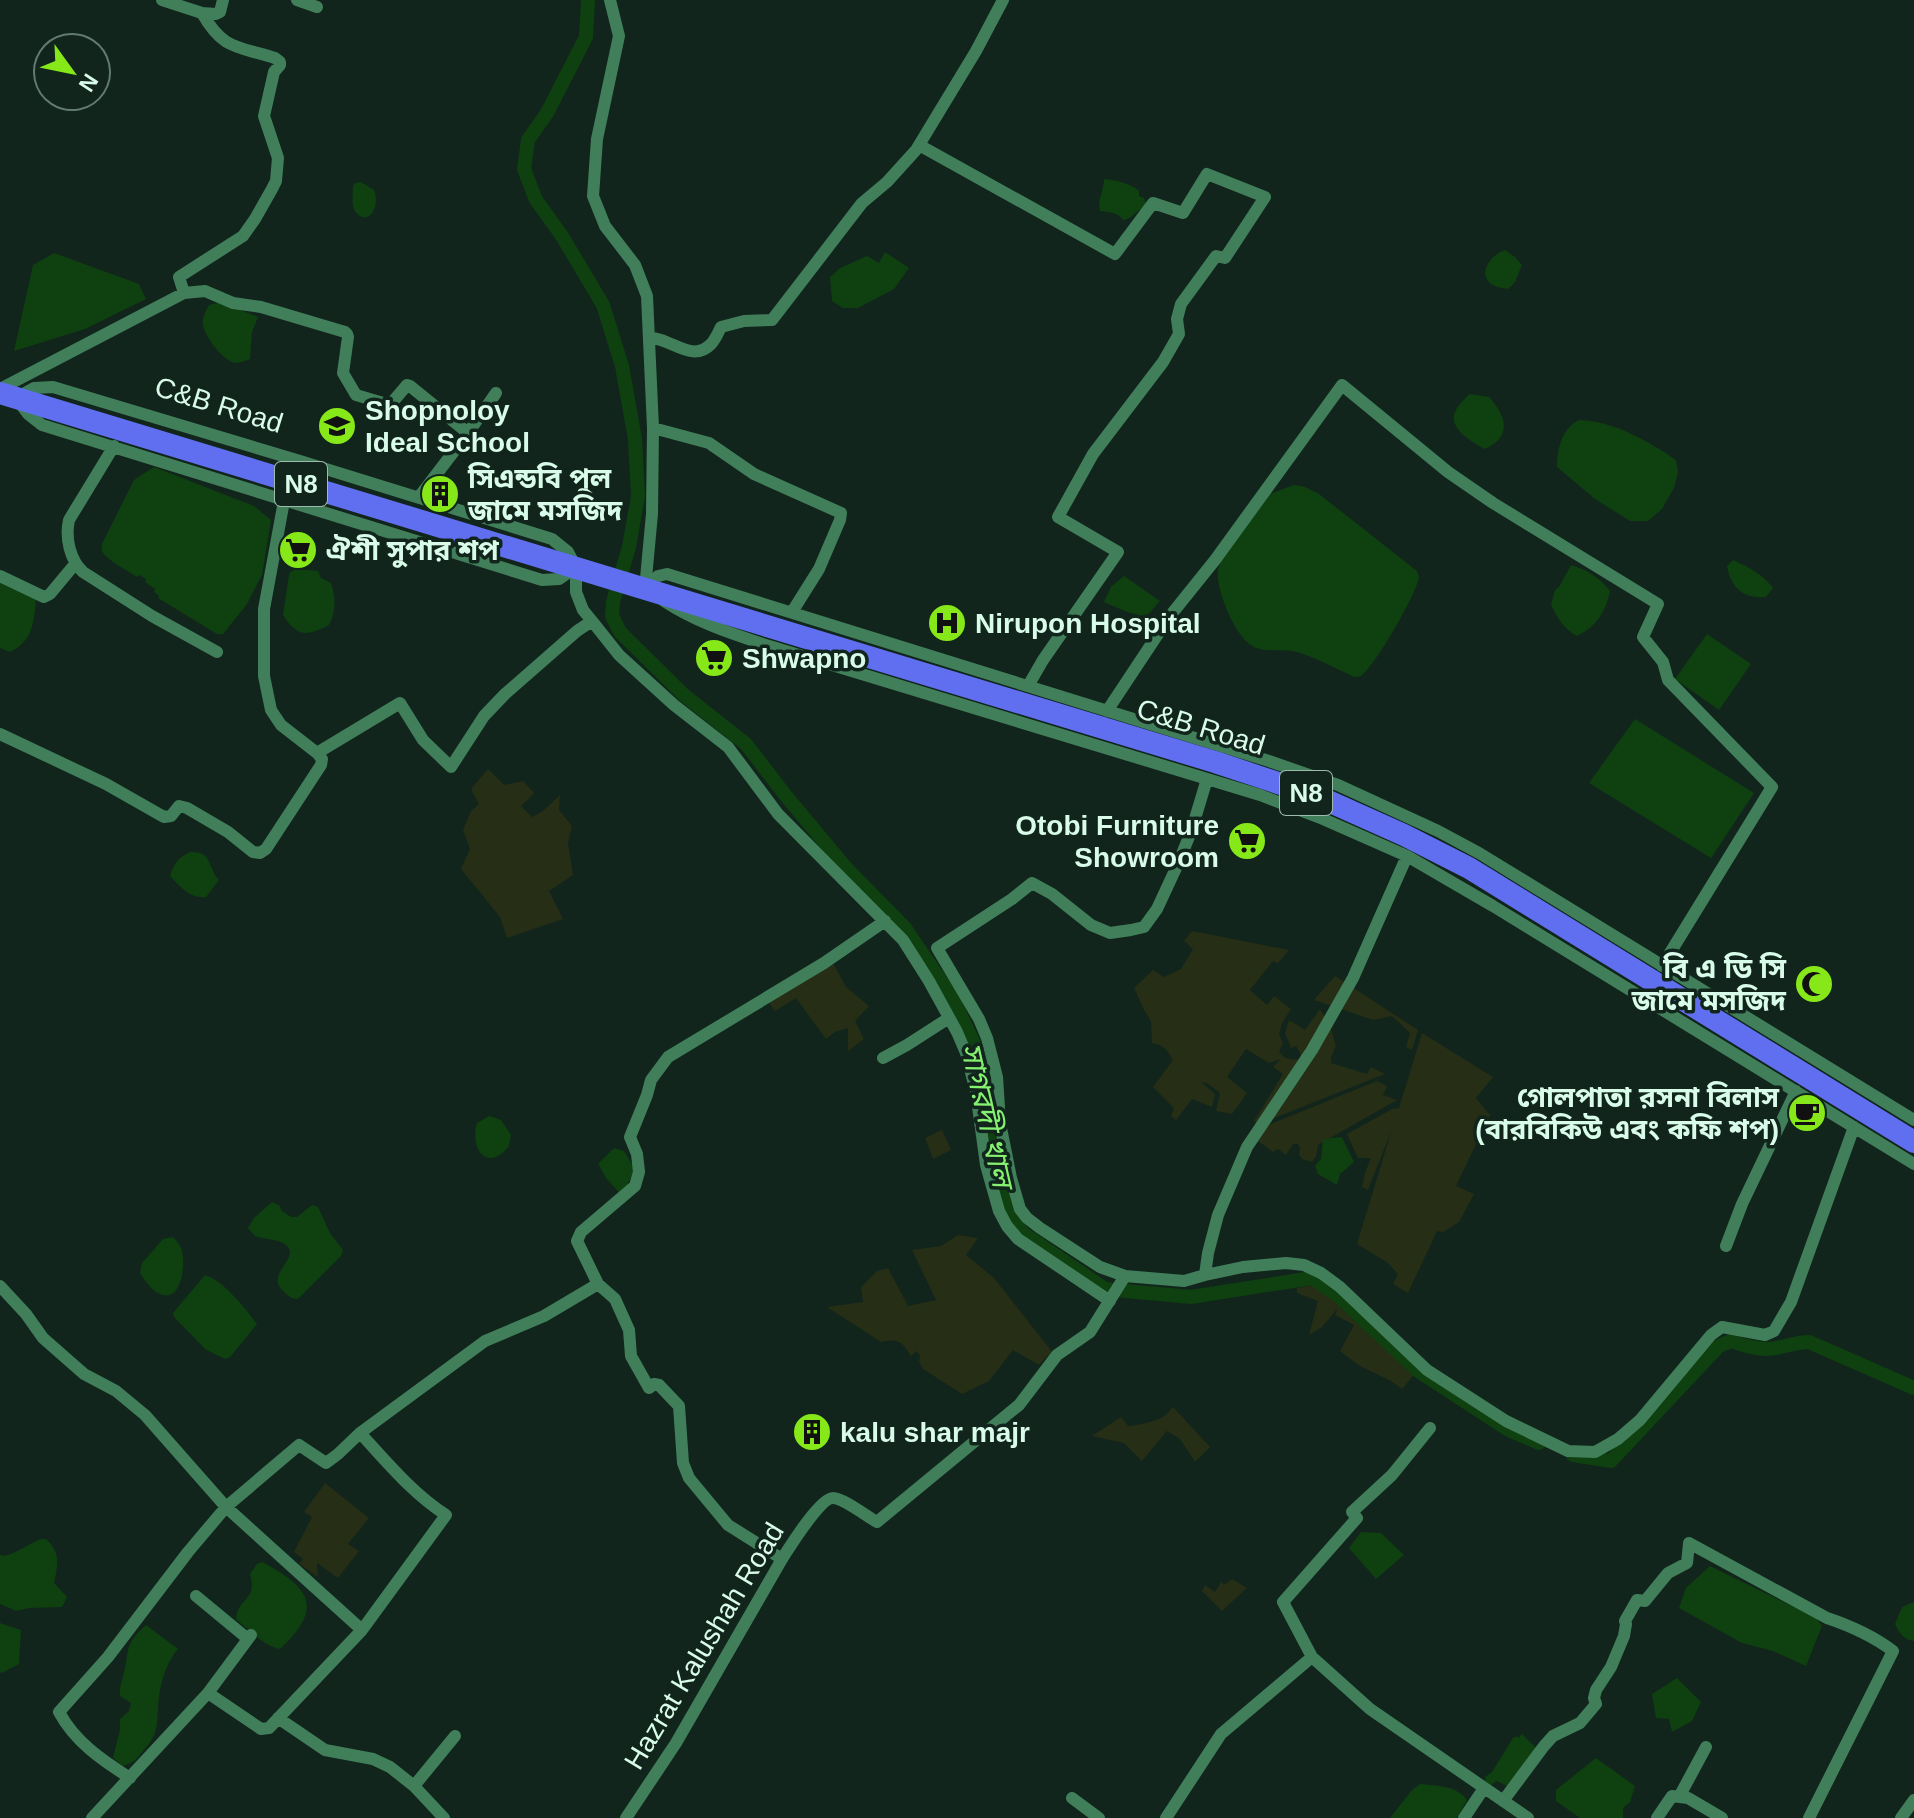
<svg xmlns="http://www.w3.org/2000/svg" width="1914" height="1818" font-family="Helvetica,'Noto Sans Bengali',sans-serif">
	<style>
		.green { fill: #262e15 }
		.water { fill: #0f4010 }
		.lines { fill: none; stroke-linecap: round; stroke-linejoin: round }
		.canal { stroke: #0f4010; stroke-width: 14 }
		.street { stroke: #417f5a; stroke-width: 12 }
		.highway { stroke: #606fef; stroke-width: 22 }
		.labels { text-anchor: middle; dominant-baseline: central; stroke-width: 7; stroke-linejoin: round; paint-order: stroke }
		.shield { fill: #11251c; stroke: #9dbbac; stroke-width: 2 }
		.shield-label { font-size: 26px; font-weight: bold; fill: #d9fbe9 }
		.street-label { font-size: 28px; fill: #d9fbe9; stroke: #11251c }
		.poi-label { font-size: 28px; font-weight: bold; fill: #d9fbe9; stroke: #11251c; text-anchor: start }
		.water-label { font-size: 30px; font-style: italic; fill: #86f171; stroke: #11251c }
	</style>
	<rect width="100%" height="100%" fill="#11251c"/>
	<path class="green" d="M488 769 504 785 523 781 534 793 521 806 532 817 543 811 560 795 559 810 572 826 568 843 573 875 549 891 563 919 507 938 500 917 461 869 470 849 463 830 471 811 479 804 471 789Z
		M1192 931 1289 950 1278 963 1273 961 1250 990 1267 1005 1274 996 1291 1009 1282 1023 1279 1034 1283 1043 1279 1051C1284 1060 1291 1060 1301 1059L1300 1053 1296 1046 1291 1048 1285 1033 1289 1020 1305 1030 1320 1009 1330 1025 1336 1046 1331 1057V1063L1367 1074 1371 1067 1385 1074 1259 1124 1254 1121 1283 1074 1273 1067 1281 1059 1269 1063 1246 1049 1227 1077 1247 1093 1232 1114 1216 1111 1220 1093 1207 1083 1201 1082 1215 1094 1212 1107 1192 1099 1176 1120 1171 1116 1174 1108 1153 1087 1173 1060C1167 1050 1164 1045 1152 1043L1151 1021 1144 1010 1134 988 1153 970 1164 977 1181 969 1193 949 1184 941Z
		M833 963 846 987 869 1006 855 1021 864 1039 848 1051V1028L835 1032 826 1039 796 998 775 1011 767 1000Z
		M1335 976 1418 1030 1412 1050 1406 1047 1410 1033 1392 1016 1373 1020 1314 1000Z
		M1422 1033 1493 1077 1476 1098 1490 1115 1456 1186 1474 1194 1459 1222 1443 1232 1437 1231 1408 1293 1393 1284 1398 1274 1388 1263 1357 1244 1392 1129 1368 1190 1362 1187 1365 1173 1371 1158H1358L1347 1134 1392 1109 1399 1108Z
		M1377 1081 1387 1086 1383 1095 1397 1100 1318 1145 1316 1157 1312 1162 1302 1159 1299 1155 1300 1148 1298 1144H1293L1286 1155 1278 1149 1273 1152 1258 1141V1135L1263 1127Z
		M942 1130 951 1150 933 1159 925 1138Z
		M958 1235 978 1238 966 1255 994 1278 1053 1353 1045 1358 1039 1365 1013 1350 989 1381 962 1394 923 1369 919 1361 920 1355 916 1351 911 1356C902 1341 898 1338 881 1342L827 1307 863 1302 861 1287 877 1271 888 1268 908 1306 936 1300 912 1250 941 1246Z
		M1320 1284 1344 1300 1418 1370 1402 1389 1391 1381 1360 1366 1340 1351 1354 1325 1335 1315 1338 1308 1322 1327 1309 1335 1318 1301 1297 1293V1288Z
		M1173 1407 1210 1447 1195 1462 1180 1439 1167 1431 1142 1461 1124 1443 1092 1436 1121 1417 1128 1426C1136 1426 1156 1421 1163 1417 1165 1416 1171 1409 1173 1407Z
		M325 1483 369 1518 348 1544 359 1551 338 1578 317 1563 318 1577 299 1564 303 1559 294 1552 312 1517 304 1512Z
		M1232 1579 1247 1588 1222 1611 1202 1591 1205 1585 1215 1592 1221 1582 1224 1585Z"/>
	<path class="water" d="M1104 179C1116 180 1130 183 1139 191V196L1144 198 1147 208C1133 210 1137 217 1123 220 1117 212 1110 212 1100 211 1097 199 1104 191 1104 179Z
		M361 182 374 190C381 208 367 228 355 211 351 206 353 193 353 186L355 183Z
		M1505 250 1515 257 1522 265 1515 282 1508 289C1502 288 1493 287 1489 282 1478 270 1494 253 1505 250Z
		M885 252 909 268 894 289 858 308H843L832 301 830 277 840 268 867 256 879 263Z
		M54 253 139 284 146 299 85 329 14 351 33 265Z
		M221 302 258 317 252 332 250 359C247 360 240 363 237 363 224 363 204 336 203 324 202 318 206 311 209 305Z
		M1469 394 1489 397C1506 416 1513 436 1485 449 1473 442 1446 428 1456 410 1459 404 1465 399 1469 394Z
		M1579 420C1614 421 1648 441 1676 460L1678 472 1674 488 1662 509 1648 521H1630L1595 499 1557 467C1557 448 1562 429 1579 420Z
		M154 467 254 506 271 520 262 575 247 604 223 634H217L158 598 159 596 154 592 155 589 145 582 146 579 139 575 137 577C130 572 105 559 102 551 101 549 102 547 102 544L134 480Z
		M1294 485 1305 487 1319 494 1417 571C1419 577 1420 577 1417 584 1410 604 1376 664 1361 676L1354 677C1335 668 1317 658 1297 652 1284 648 1267 653 1254 647 1236 639 1216 591 1218 572 1218 568 1220 563 1221 560L1270 494Z
		M1733 560C1749 567 1762 574 1773 588L1766 597C1744 599 1731 588 1727 566Z
		M1571 565C1588 570 1599 577 1610 591 1606 612 1596 627 1577 636 1563 628 1558 619 1551 605L1555 590 1559 587Z
		M296 569 318 571 321 578 331 583C336 598 336 611 329 625 307 636 298 638 283 615L289 575 290 572Z
		M1124 576 1160 601 1146 617 1127 612 1104 602 1111 587Z
		M0 581 36 599C34 622 33 641 10 652L0 648Z
		M1707 634 1751 664 1719 710 1675 679Z
		M1635 719 1754 793 1711 858 1589 783Z
		M190 852C213 851 207 867 219 880L206 897C191 899 180 887 170 876 174 863 178 858 190 852Z
		M489 1116 501 1120 511 1135 509 1146C505 1151 498 1158 491 1158 475 1158 473 1134 477 1123Z
		M1342 1137 1354 1162 1340 1174 1337 1185 1318 1174 1315 1166 1321 1159 1323 1139Z
		M614 1148 624 1151 635 1169 622 1196 606 1178 598 1164Z
		M272 1202 279 1205 282 1211 291 1217H297L312 1205 318 1207 330 1233 343 1250 341 1256 298 1299C291 1299 288 1296 282 1290 266 1273 301 1258 286 1245 277 1238 264 1240 255 1236L248 1228 254 1218Z
		M173 1237C176 1240 179 1244 181 1248 186 1260 183 1300 163 1295 153 1293 145 1281 140 1273L142 1263 163 1239Z
		M205 1275C223 1280 246 1309 257 1324L230 1357 225 1359 205 1349 174 1317 173 1313Z
		M1361 1532 1381 1533 1404 1555 1376 1579 1349 1548Z
		M41 1539H46C61 1553 58 1564 54 1583L67 1597 62 1607 29 1608 16 1611 0 1604V1555L4 1556C18 1553 28 1544 41 1539Z
		M262 1562C311 1588 324 1608 280 1649 264 1646 249 1630 236 1619 238 1596 258 1602 250 1574L257 1564Z
		M1710 1566 1790 1605 1814 1615 1822 1626 1806 1666 1773 1651 1742 1643 1679 1608 1686 1588Z
		M1914 1602V1641C1904 1640 1899 1633 1895 1624L1902 1607Z
		M0 1623 21 1630 19 1664 2 1673 0 1672Z
		M146 1625 178 1649C167 1661 161 1681 159 1697 156 1721 161 1732 143 1751 137 1759 133 1763 123 1766L113 1758 120 1730V1719L129 1711 131 1703 120 1696C119 1688 121 1684 123 1677 130 1651 123 1645 146 1625Z
		M1677 1678 1701 1702 1692 1721 1672 1732 1669 1719 1656 1718 1652 1694Z
		M1522 1734 1537 1749 1510 1787 1496 1781 1490 1786 1486 1783 1485 1777 1492 1772 1513 1738 1517 1736 1518 1738Z
		M1596 1758 1635 1786 1630 1802 1623 1808V1818H1580L1556 1801V1790Z
		M1420 1784C1437 1786 1456 1785 1467 1800L1457 1818H1390L1412 1790Z"/>
	<g class="lines">
		<path class="canal" d="M588 0 586 37 547 113 528 140 524 169 536 200 562 236 603 305 622 366 635 439 638 496 629 547 613 602 612 616 620 632 684 695 746 744 786 796 847 869 905 928 952 997 973 1041 998 1176 1009 1215 1023 1233 1105 1289 1191 1297 1312 1278 1336 1294 1418 1371 1507 1429 1539 1443
			M1573 1455 1611 1461 1719 1346 1731 1341C1745 1346 1761 1351 1776 1348 1788 1346 1797 1342 1809 1342L1914 1388"/>
		<path class="street" d="M162 0 202 13 216 14 220 12 223 0
			M297 0 317 7
			M610 0 619 36 597 139 593 196 605 226 635 265 647 296 653 428 652 514 645 589
			M919 145 1115 254 1153 203 1183 213 1207 174 1265 197 1225 258 1216 256 1181 304 1177 319 1179 334 1163 362 1093 454 1058 517 1118 552 1043 660 1028 686
			M184 293 179 277 243 236 255 219 272 189 276 181 278 158 264 116 274 72 280 65V62L275 58C237 46 223 50 202 13
			M649 338C670 337 692 364 711 344 715 340 718 333 721 327L744 321 772 320 862 203 887 182 916 150 976 51 1003 0
			M0 389 184 293 205 291 233 303 261 307 345 332 347 334 348 337 343 373 356 395 390 405 407 385 410 386 468 433 419 497
			M653 428 709 443 754 474 841 513 840 520 819 569 792 612
			M468 433 496 393
			M114 446 69 520C65 538 70 560 83 572L152 616 217 652
			M0 576 44 597 50 594 75 564
			M645 589 658 576 667 574 1269 761 1338 785 1438 831 1479 853 1914 1120
			M664 601C696 622 730 633 766 645L1260 795 1323 819 1407 856 1493 906 1914 1164
			M592 621 619 655 674 705 728 747 778 814 903 940 929 981 957 1032 966 1053 976 1092 986 1165 999 1211 1007 1226 1018 1239 1110 1301
			M1107 711 1170 616 1215 560 1342 385 1448 472 1493 503 1658 604 1643 637 1663 662 1668 680 1772 787 1662 966
			M0 734 106 784 164 817 171 816 179 806 187 808 228 832 253 852 260 853 266 849 321 765 322 759 317 753 281 725 271 710 264 676V609L284 501
			M317 753 400 703 423 740 451 767 484 716 505 694 577 631 592 621 583 610 576 592V567L568 552 552 539 300 461 53 387 34 388 16 398 28 414 42 425 542 580 559 579 576 567
			M1207 779 1191 832 1177 866 1157 909 1144 927 1131 930 1110 933 1091 925 1052 894 1032 883 1012 899 937 948 979 1019 987 1038 997 1077 1000 1123 1011 1178 1020 1209 1027 1218 1040 1228 1100 1267 1125 1276 1184 1281 1205 1275 1243 1267 1286 1263 1304 1265 1321 1273 1340 1287 1427 1370 1506 1421 1568 1451 1595 1452 1618 1439 1640 1420 1711 1335 1722 1327 1765 1335 1774 1331 1791 1302 1854 1127
			M883 1058 907 1045 949 1018
			M1726 1246 1742 1204 1796 1091
			M1205 1275 1208 1253 1218 1215 1247 1147 1312 1050 1353 978 1407 856
			M598 1284 615 1299 629 1330 631 1356 649 1388 654 1384 659 1385 679 1406 683 1463 689 1478 728 1525 782 1559
			M0 1286 26 1314 43 1338 84 1374 116 1391 145 1415 226 1507 362 1630
			M196 1596 248 1639
			M1312 1657 1283 1602 1357 1518 1352 1512 1392 1475 1430 1428
			M208 1693 261 1729 269 1728 362 1630 446 1515C412 1493 387 1462 360 1433
			M278 1718 325 1750 373 1759 390 1767 414 1786
			M130 1778C102 1760 75 1742 59 1712L108 1657 188 1552 226 1507 299 1445 326 1463 338 1454 360 1433 485 1341 544 1316 598 1284 577 1241 581 1232 635 1186 639 1172 637 1154 630 1137 647 1095 651 1080 668 1057 824 963 885 921
			M1679 1797 1706 1747
			M1072 1798 1099 1818
			M1503 1801 1544 1746 1553 1736 1580 1723 1596 1704 1594 1698 1596 1690 1611 1667 1624 1636 1626 1624 1625 1621 1637 1600 1645 1601 1668 1573 1687 1563 1689 1543 1827 1618C1851 1626 1873 1636 1893 1651L1809 1818
			M92 1818 208 1693 251 1635
			M444 1818 414 1786 455 1736
			M626 1818 676 1743 782 1559C789 1548 820 1498 833 1498 843 1498 868 1517 877 1522L1019 1405 1057 1355 1090 1332 1125 1276
			M1166 1818 1221 1734 1312 1657 1370 1709 1528 1818
			M1464 1818 1484 1788
			M1657 1818 1672 1796 1688 1798 1722 1818
			M1901 1818 1914 1800"/>
		<path class="highway" d="M0 393 1215 762 1317 796 1404 835 1469 868 1914 1142"/>
	</g>
	<defs>
		<symbol id="university-disc" viewBox="-11 -11 22 22"><circle r="9.5" fill="#86e818" stroke="#11251c"/><path d="M0-5L7-2L0 1L-7-2ZM-4 1L0 2.5L4 1V4Q0 6-4 4Z" fill="#111"/></symbol>
		<symbol id="building-disc" viewBox="-11 -11 22 22"><circle r="9.5" fill="#86e818" stroke="#11251c"/><path d="M-4-6H4V6H1V3H-1V6H-4ZM-2.5-4.3h1.7v1.8h-1.7ZM.8-4.3h1.7v1.8H.8ZM-2.5-1h1.7V.8h-1.7ZM.8-1h1.7V.8H.8Z" fill="#111"/></symbol>
		<symbol id="supermarket-disc" viewBox="-11 -11 22 22"><circle r="9.5" fill="#86e818" stroke="#11251c"/><path d="M-6-5.5h2.5l.6 2H6L4.5 2H-2.5L-4.4-4H-6ZM-1.5 3.2a1.3 1.3 0 1 0 .1 0ZM3 3.2a1.3 1.3 0 1 0 .1 0Z" fill="#111"/></symbol>
		<symbol id="hospital-disc" viewBox="-11 -11 22 22"><circle r="9.5" fill="#86e818" stroke="#11251c"/><path d="M-5-5h3v3.5h4V-5h3V5h-3V1.5h-4V5h-3Z" fill="#111"/></symbol>
		<symbol id="mosque-disc" viewBox="-11 -11 22 22"><circle r="9.5" fill="#86e818" stroke="#11251c"/><path d="M3.5-4.9A6 6 0 1 0 3.5 4.9A5 5 0 1 1 3.5-4.9Z" fill="#111"/></symbol>
		<symbol id="cafe-disc" viewBox="-11 -11 22 22"><circle r="9.5" fill="#86e818" stroke="#11251c"/><path d="M-5.5-4.5H6V0H3Q3 3.5 0 3.5H-2.5Q-5.5 3.5-5.5 0ZM3-3.2v2h1.7v-2ZM-6 4.5H4V6H-6Z" fill="#111"/></symbol>
	</defs>
	<g fill-rule="evenodd">
		<use href="#university-disc" x="315" y="404" width="44" height="44"/>
		<use href="#building-disc" x="418" y="472" width="44" height="44"/>
		<use href="#supermarket-disc" x="276" y="528" width="44" height="44"/>
		<use href="#hospital-disc" x="925" y="601" width="44" height="44"/>
		<use href="#supermarket-disc" x="692" y="636" width="44" height="44"/>
		<use href="#supermarket-disc" x="1225" y="819" width="44" height="44"/>
		<use href="#mosque-disc" x="1792" y="962" width="44" height="44"/>
		<use href="#cafe-disc" x="1785" y="1091" width="44" height="44"/>
		<use href="#building-disc" x="790" y="1410" width="44" height="44"/>
	</g>
	<g class="labels">
		<g class="shield">
			<rect x="275" y="462" width="52" height="44" rx="6"/>
			<rect x="1280" y="771" width="52" height="44" rx="6"/>
		</g>
		<g class="shield-label">
			<text x="301" y="484">N8</text>
			<text x="1306" y="793">N8</text>
		</g>
		<g class="street-label">
			<text transform="translate(219 405) rotate(17)">C&amp;B Road</text>
			<text transform="translate(1201 727) rotate(17)">C&amp;B Road</text>
			<text transform="translate(704 1646) rotate(-59)">Hazrat Kalushah Road</text>
		</g>
		<g class="poi-label">
			<text x="365" y="410">Shopnoloy<tspan x="365" dy="32">Ideal School</tspan></text>
			<text x="468" y="478">সিএন্ডবি পুল<tspan x="468" dy="32">জামে মসজিদ</tspan></text>
			<text x="326" y="550">ঐশী সুপার শপ</text>
			<text x="975" y="623">Nirupon Hospital</text>
			<text x="742" y="658">Shwapno</text>
			<text x="1219" y="825" text-anchor="end">Otobi Furniture<tspan x="1219" dy="32">Showroom</tspan></text>
			<text x="1786" y="968" text-anchor="end">বি এ ডি সি<tspan x="1786" dy="32">জামে মসজিদ</tspan></text>
			<text x="1779" y="1097" text-anchor="end">গোলপাতা রসনা বিলাস<tspan x="1779" dy="32">(বারবিকিউ এবং কফি শপ)</tspan></text>
			<text x="840" y="1432">kalu shar majr</text>
		</g>
		<g class="water-label">
			<text transform="translate(987 1115) rotate(77)">সাগরদী খাল</text>
		</g>
	</g>
	<g transform="translate(72 72) rotate(123)"><circle r="38" fill="#11251c" stroke="#617b6e" stroke-width="2"/>
	<path d="M0-6L14 30L0 20L-14 30Z" fill="#86e818"/>
	<text y="-12" font-size="22" font-weight="bold" text-anchor="middle" fill="#d9fbe9">N</text>
	</g>
</svg>
